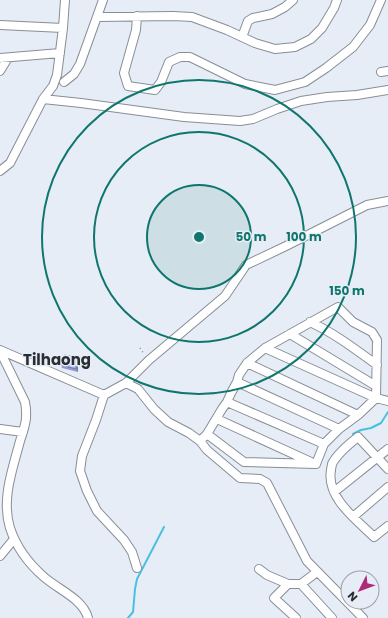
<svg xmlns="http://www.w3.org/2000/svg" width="388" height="618" font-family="Poppins,sans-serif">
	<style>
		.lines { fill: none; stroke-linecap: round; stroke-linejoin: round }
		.stream { stroke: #48c0e0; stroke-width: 2 }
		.minor-casing { stroke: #888e96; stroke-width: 10 }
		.path { stroke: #8c9097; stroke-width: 1.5; stroke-dasharray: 1 3; stroke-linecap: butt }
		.minor { stroke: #fff; stroke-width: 8 }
		.wall { fill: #8f9ad0 }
		.shaded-wall { fill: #747da9 }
		.building { fill: #a6b3f2; stroke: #747da9 }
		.ring { fill: none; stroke: #0f766e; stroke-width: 2 }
		.labels { text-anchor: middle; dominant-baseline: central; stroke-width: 3; stroke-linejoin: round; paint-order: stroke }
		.district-label { font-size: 15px; font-weight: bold; fill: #292e35; stroke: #e7edf6 }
		.centre { fill: #0f766e; stroke: #e7edf6; stroke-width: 2 }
		.ring-label { font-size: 12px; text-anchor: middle; font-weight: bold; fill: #0f766e; stroke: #e7edf6; stroke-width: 3; stroke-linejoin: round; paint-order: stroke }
	</style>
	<rect width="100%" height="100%" fill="#e7edf6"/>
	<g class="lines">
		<path class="stream" d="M353 434 361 430 371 428 381 423 388 412
			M128 618 133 612 135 589 137 579 164 527"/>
		<defs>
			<path id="minor" d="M137 16 136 30 124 73 128 86 155 90 161 82 169 62 180 57H190L245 84 275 90 305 82 326 68 353 47 370 25 381 0
				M97 17 173 16 192 17 227 30 255 43 275 49 295 47 311 39 322 28 334 8 337 0
				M0 25 63 28
				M242 37 248 21 253 18 272 14 285 7 293 0
				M0 58 60 53
				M0 71 8 58
				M381 72 388 71
				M64 82 74 74 80 64 103 0
				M43 99 81 103 184 117 240 121 253 119 277 109 301 101 327 97 357 95 388 90
				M0 171 10 163 43 99 53 86 57 75 63 28 65 0
				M310 322C334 333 355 349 377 365
				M290 334 376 386
				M265 348 376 398 388 401
				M0 350 104 395
				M0 351 25 402C28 418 25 426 20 441 13 468 1 499 10 528 16 546 29 564 44 577 59 590 83 599 88 618
				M247 363 358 415
				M237 382 339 429
				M126 383 138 389 154 409 168 422 189 433 200 441 207 450 240 478 260 479 267 483 307 561 363 618
				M227 402 324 444
				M217 419 311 462
				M0 429 23 432
				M207 434 244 462 316 464
				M200 441 207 434 222 409 227 402 231 393 237 382 239 375 247 363 265 348 338 307 353 322 372 332 377 340 376 398 358 415 339 429 324 444 316 464
				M388 469 358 437C349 444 337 454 332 464 332 465 331 469 331 470 326 498 357 520 374 537L388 526
				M334 492 388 449
				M353 517 388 487
				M0 556 14 539
				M137 568 132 552 124 540 97 511 87 491 80 471 82 456 96 420 104 395 126 383 149 360 225 296 246 265 286 246 367 205 388 201
				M259 569 267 575 288 584H301L317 572
				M288 584 274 598 296 618
				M301 584 332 618"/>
		</defs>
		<use href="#minor" class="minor-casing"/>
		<path class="path" d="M140 348 144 354"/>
		<use href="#minor" class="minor"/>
	</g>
	<path class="wall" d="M76 357 78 360V372L62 368 61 365Z"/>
	<path class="shaded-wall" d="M76 357 78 360V372L76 369Z"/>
	<path class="building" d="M64 355 76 357V369L61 365Z"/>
	<circle cx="199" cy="237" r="52" fill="#0f766e" fill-opacity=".12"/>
	<g class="ring">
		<circle cx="199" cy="237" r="52"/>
		<circle cx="199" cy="237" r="105"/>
		<circle cx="199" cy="237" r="157"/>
	</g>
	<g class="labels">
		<g class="district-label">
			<text x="57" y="359">Tilhaong</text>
		</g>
	</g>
	<circle cx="199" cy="237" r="6" class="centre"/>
	<g class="ring-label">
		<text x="251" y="241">50 m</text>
		<text x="304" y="241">100 m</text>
		<text x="347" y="295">150 m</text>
	</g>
	<g transform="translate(360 590) rotate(228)"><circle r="19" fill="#e7edf6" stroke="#9ca0a7"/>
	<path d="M0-3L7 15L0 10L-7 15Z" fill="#ad2b76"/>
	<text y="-6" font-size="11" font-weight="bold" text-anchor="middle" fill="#2b2d31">N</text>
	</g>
</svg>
